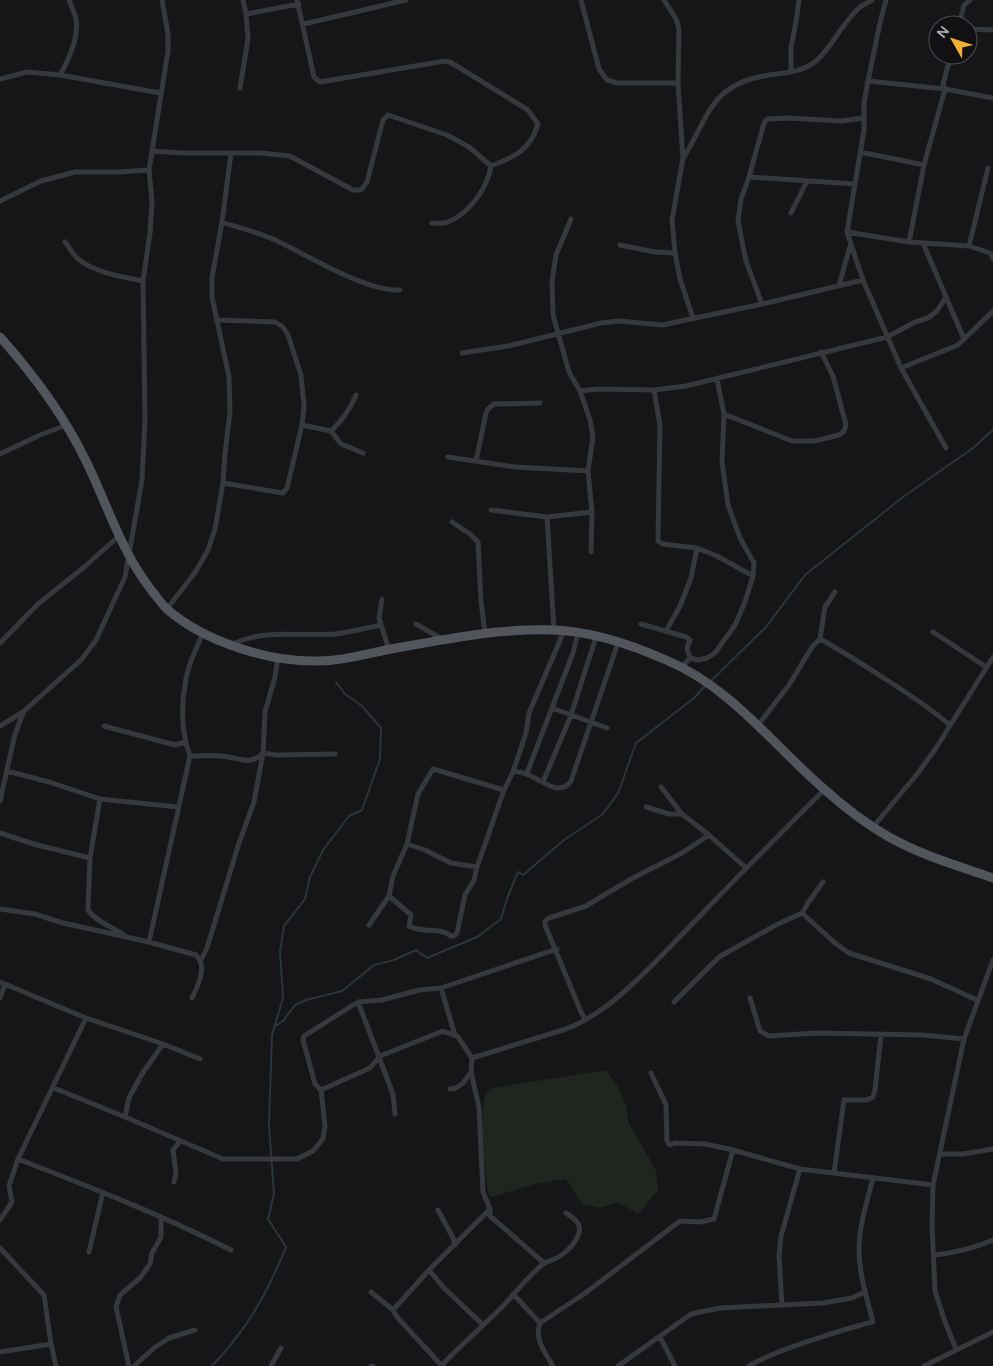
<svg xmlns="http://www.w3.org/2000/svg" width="993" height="1366" font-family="'DM Sans',sans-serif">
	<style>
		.green { fill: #1e261f }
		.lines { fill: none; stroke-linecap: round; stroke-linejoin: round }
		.stream { stroke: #2c353c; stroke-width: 2 }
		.minor { stroke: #37383d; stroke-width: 5 }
		.primary { stroke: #53555c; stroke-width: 9 }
	</style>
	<rect width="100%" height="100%" fill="#161618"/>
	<path class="green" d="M606 1070C617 1083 629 1104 628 1122L656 1170 658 1190 638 1214 618 1202 599 1208 582 1204 566 1179 534 1184 493 1197 488 1194 482 1138 484 1096 493 1088Z"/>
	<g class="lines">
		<path class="stream" d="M711 681 766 627 805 575 903 497 973 448 993 430
			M275 1026 283 1021 295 1005 306 1000 342 991 374 965 394 960 416 950 427 958 477 937 501 919 508 896 518 872 523 875 564 840 603 814 618 793 636 743 694 698 705 686
			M212 1366C220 1357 228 1349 235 1339 257 1312 273 1279 286 1247L268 1219 274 1194 269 1125 272 1035 283 998 280 951 284 926 305 899 310 877 323 850 349 816 362 810 380 759 381 728 362 706 345 694 336 682"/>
		<path class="minor" d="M297 0 314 77 320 82 445 61 450 62 528 110 538 124C531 150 514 157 491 166
			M581 0 599 69 607 80 617 83H678
			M664 0 676 19 679 29 678 83 683 158 672 220 675 253 680 279 693 318
			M886 0 880 23 868 81 864 103V130L847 232 863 280 901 368 946 448
			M246 14 299 4
			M304 24 406 0
			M959 25 964 5 970 0
			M968 29 993 30
			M791 72V47L796 22 799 0
			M60 75C69 59 79 38 76 19 75 13 71 6 69 0
			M0 79 27 72 60 75 160 93
			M868 81 945 89 993 98
			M240 88 248 39 246 14 243 0
			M152 151 181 153H261L290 156 353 190H361L367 182 383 120 388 115 447 135 469 147 491 166
			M860 152 924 165
			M684 157C710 114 711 84 769 75 784 73 803 72 816 61 833 46 842 23 859 8 862 5 868 3 872 0
			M749 177 855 184
			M0 201 41 181 75 172H118L149 170
			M791 213 807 181
			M571 219 556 255 552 281 553 315 569 372 580 391 590 420 593 437 588 471 592 512 591 552
			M222 222C239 228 257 232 273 239 306 254 365 292 400 290
			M432 223C438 223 443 224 448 222 469 214 488 187 491 166
			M847 232 909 242 969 246 990 253 993 259
			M65 242C69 247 72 253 77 258 92 272 123 277 143 281
			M909 242 924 165 945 89 943 84 951 55
			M923 243 964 339
			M620 245 655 252 675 253
			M969 246 988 168
			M839 285 851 243
			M762 304 746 261 738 221 741 199 749 177 764 123 767 119 787 118 841 121 864 118
			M216 320 275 322 283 327 288 335 301 375 304 406 302 425 287 488 283 493 223 483
			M462 353 508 346 601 323 619 321 662 325 762 304 863 280
			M901 368 958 345 993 311
			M654 390 660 425 658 541 663 544 697 548 717 556 753 576
			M580 391 598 389 654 390 686 386 887 337 915 322 928 318 937 311 946 297
			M724 414 792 441H815L839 435 844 431 846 425 833 376 821 352
			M302 425 331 431 341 444 363 453
			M331 431C343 420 350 409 356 395
			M0 454 40 435 67 425
			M448 457 515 467 588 471
			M476 461 486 413 488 409 494 404 540 403
			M491 510 547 517 554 630
			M547 517 592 512
			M452 522 470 534 478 542 481 601 485 633
			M382 599 379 618 389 650
			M167 609 196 571 208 550 215 529 223 483 225 453 230 412 229 377 212 297V278L222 222 231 153
			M416 624 442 639
			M641 624 686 637 690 640 687 648 690 658
			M666 631 680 606 691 578 697 548
			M933 632 986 667
			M820 639C844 652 867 667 890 682 910 695 931 709 950 725
			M0 643 38 604 83 568 119 536
			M232 644C268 628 298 637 335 634 350 632 366 628 381 625
			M682 667 690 658 698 660 707 658 715 653 735 625 745 602 753 576 754 563 740 538 728 505 722 462 724 414 717 379
			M552 708 607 728
			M758 725 789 685 812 647 820 639 825 607 835 592
			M0 726 23 712
			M104 726 175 745 185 742
			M190 756C200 756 212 755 222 756 238 757 250 767 263 753L276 755 335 754
			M7 771 49 782 100 799 178 807
			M513 772C534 769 556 802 571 781L618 643
			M527 773 573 653 578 633
			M543 782 571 715 596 637
			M661 787 682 814 709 835 746 868
			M504 790 433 769 418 794 407 844 393 876 389 896 411 915 409 926C422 934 439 926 451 936H454L457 933 465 895 474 880 477 867 504 790 513 772 526 733 529 713 564 631
			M100 799 90 858 88 909C91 919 114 928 124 935
			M0 801 15 734 24 711 81 660 96 640 125 577 142 480 145 421 143 281 150 233 152 201 149 170 168 51V34L162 0
			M646 807 669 814H682
			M873 827 918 773 936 748 993 657
			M0 833 37 845 90 858
			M407 844 425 850 451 863 477 867
			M0 909 35 914 63 923 149 942 196 955C208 967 198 985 192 998
			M802 913 835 943 849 953 931 979 977 1000
			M369 925 389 896
			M149 942 190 756C182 734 181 708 185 685 187 667 196 649 203 633
			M201 960 207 948 239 843 254 802 263 753 265 712 275 677 278 657
			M0 982 86 1018 163 1044 200 1059
			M441 988 455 1035
			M0 998 5 984
			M750 998 760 1031 769 1036 817 1033 923 1035 964 1039
			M358 1002 393 1094 395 1114
			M674 1002 719 957 776 925 802 913 808 903 823 882
			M586 1020 581 1012 545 925V921L549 918 586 906 631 879 682 853 709 835
			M472 1058 566 1029C615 1011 662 954 699 917 740 874 782 832 824 790
			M471 1072 479 1107 483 1192 490 1209V1216L544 1263
			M651 1073 666 1105 667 1141 670 1145 675 1143 705 1144 733 1150 800 1169 933 1185
			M54 1088 125 1117 223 1159H297L313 1151 323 1139 325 1126 321 1090 315 1084 303 1040 304 1036 358 1002 382 1000 419 990 441 988 557 949
			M321 1090 370 1068 380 1056 443 1031 458 1037 472 1058 471 1072 463 1083 456 1088 450 1089
			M125 1117 129 1098 142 1074 163 1044
			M941 1154H963L993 1149
			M18 1159C90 1187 162 1215 231 1250
			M834 1173 844 1100H867L873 1097 875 1090 881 1035
			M174 1182 176 1174 173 1150 180 1141
			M438 1210 453 1238 455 1245
			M0 1220 12 1202 9 1186 18 1159 86 1018
			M0 1248 44 1295 51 1344 56 1366
			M89 1252 103 1192
			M934 1255C955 1253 974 1248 993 1240
			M429 1270 443 1287 483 1325
			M371 1292 393 1310 397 1317 442 1366
			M513 1294 540 1323
			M782 1305 779 1256 781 1236 800 1169
			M393 1310 429 1270 490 1209
			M660 1337 675 1366
			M956 1349 945 1322 935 1291 932 1226 933 1185 964 1039 993 960
			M0 1352 51 1344
			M129 1366 116 1307 120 1295 140 1278 150 1264 152 1253 161 1237V1217
			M134 1366 154 1348 169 1338 195 1330
			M271 1366 281 1348
			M371 1366H373
			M441 1366C461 1345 482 1327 502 1307 516 1293 527 1277 542 1265 545 1262 548 1262 552 1260 563 1256 575 1245 579 1233 582 1223 573 1218 566 1213
			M553 1366C545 1352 534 1339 540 1323L584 1294 680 1221 700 1222 714 1219 733 1150
			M618 1366 691 1314 720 1308 823 1303 852 1298 865 1292
			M749 1366C767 1355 787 1349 806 1342 828 1335 850 1327 873 1322 867 1299 859 1274 859 1250 859 1226 867 1202 873 1178
			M924 1366 993 1332"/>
		<path class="primary" d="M0 337C33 374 63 414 85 459 107 503 121 552 152 591 157 597 162 605 168 610 204 641 266 661 313 661 337 662 362 655 386 650 441 640 497 628 553 630 591 631 632 645 666 660 731 687 772 744 824 789 844 807 866 824 889 837 921 855 958 866 993 878"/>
	</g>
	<g transform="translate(953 40) rotate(309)"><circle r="24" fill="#111113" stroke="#4d4f55"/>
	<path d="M0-4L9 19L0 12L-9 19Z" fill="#f2b134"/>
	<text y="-8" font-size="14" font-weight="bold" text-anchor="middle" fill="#a8adb8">N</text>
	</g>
</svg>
